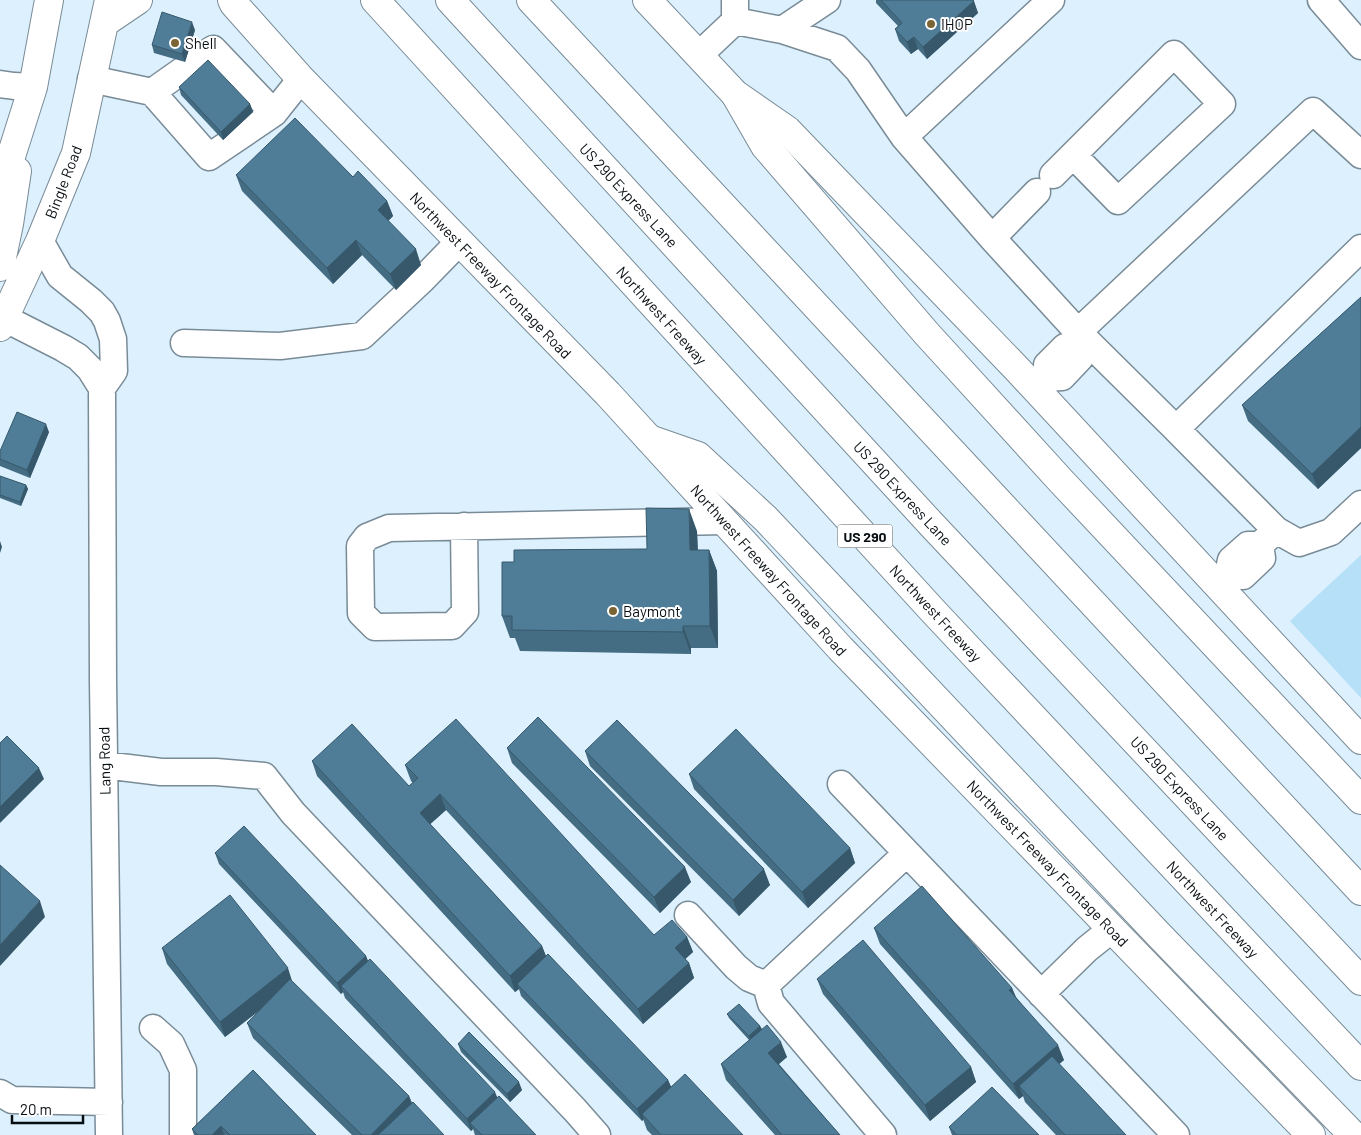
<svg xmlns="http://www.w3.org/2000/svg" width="1361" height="1135" font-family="Barlow,sans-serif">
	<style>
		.green { fill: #b6dff8 }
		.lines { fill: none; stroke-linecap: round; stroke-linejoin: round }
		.minor-casing { stroke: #798b97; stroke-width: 29 }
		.major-casing { stroke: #798b97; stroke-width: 30 }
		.highway-casing { stroke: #798b97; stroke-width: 30 }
		.minor { stroke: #fff; stroke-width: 26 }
		.major { stroke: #fff; stroke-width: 28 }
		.highway { stroke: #fff; stroke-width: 28 }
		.wall { fill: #446c83 }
		.shaded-wall { fill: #37586a }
		.building { fill: #4f7d98; stroke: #37586a }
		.poi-dot { fill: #7b6434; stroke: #fff; stroke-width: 2 }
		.labels { text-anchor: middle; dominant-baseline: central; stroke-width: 4; stroke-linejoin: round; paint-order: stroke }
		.shield { fill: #fff; stroke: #52575a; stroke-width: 1 }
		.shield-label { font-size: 14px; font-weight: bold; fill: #080f13 }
		.poi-label { font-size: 15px; fill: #080f13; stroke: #fff; text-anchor: start }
		.street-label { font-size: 15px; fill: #080f13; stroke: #fff }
	</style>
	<rect width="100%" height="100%" fill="#dcf0fd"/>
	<path class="green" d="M1361 555V698L1290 621Z"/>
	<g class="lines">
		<defs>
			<path id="minor" d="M1321 0 1361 46
				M735 21 782 30 837 48 858 70 904 137 992 238 1078 332
				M782 30 827 0
				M699 55 735 21V0
				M91 79 152 92 213 49 274 113 301 79
				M0 84 14 86 33 87
				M152 92 209 157 274 113
				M904 137 1051 0
				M1361 155 1313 111 1078 332 1176 429 1361 248
				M1053 175 1174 54 1222 104 1118 201 1073 155
				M992 238 1037 192
				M40 241 60 276 91 301 102 312 107 321 113 339 114 371 102 388
				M4 318 63 348 78 357 90 369 102 388 103 681 109 1135
				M184 343 280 346 362 336 422 280 459 242
				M1047 378V365L1065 347 1080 349
				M1036 389 1047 378 1062 377 1080 358V349L1087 342
				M1176 429 1276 530
				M464 526 465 612 452 626 375 627 361 613 360 546 367 537 389 528 724 521
				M1228 574 1243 576 1262 558 1260 545
				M1217 585 1228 574 1231 560 1248 545H1260L1276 530 1299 543 1331 532 1361 504
				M104 765 161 772H216L264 776 293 813 575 1110 597 1135
				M841 784 907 853
				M688 915 736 967 749 978 766 985
				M1041 994 1087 949 1112 929
				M153 1028 171 1044 183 1070V1135
				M0 1093 12 1100 109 1102
				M883 1135 771 1003 766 985 907 853 1176 1135"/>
			<path id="major" d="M232 0 234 4 301 79 608 394 840 648 1311 1135
				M647 0 735 94 787 130 1017 369 1361 740
				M104 23 138 0
				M0 191 33 87 49 0
				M0 267 9 224 17 171
				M0 327 40 241 76 153 109 0"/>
			<path id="highway" d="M375 0 933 611 1361 1066
				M450 0 932 525 1361 981
				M531 0 1361 891
				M735 94 765 146 927 334 1061 481 1361 800
				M649 439 698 456 766 519 1158 934 1353 1135"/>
		</defs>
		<use href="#minor" class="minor-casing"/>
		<use href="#major" class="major-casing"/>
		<use href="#highway" class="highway-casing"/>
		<use href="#minor" class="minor"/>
		<use href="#major" class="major"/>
		<use href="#highway" class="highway"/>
	</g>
	<path class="wall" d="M876 0H973L978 13 927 59 918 49 911 54 899 41 895 29 898 26 876 3Z
		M195 30 185 62 154 53 152 45Z
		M179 87 250 104 253 112 223 140 181 95Z
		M236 175 353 177 387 201 393 216 388 221 421 265 396 290 362 255 333 284 242 191Z
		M1361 297V448L1318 489 1248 421 1242 405Z
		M49 432 30 478 0 466V451Z
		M0 477 26 485 28 489 21 506 0 498Z
		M697 531 698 550H709L717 571 718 648H691V654L520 651 515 638H510L502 616 514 562 647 549Z
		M507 748 691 882 660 913 512 763Z
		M585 751 770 885 739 916 590 766Z
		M312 761 409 786 413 783 411 781 405 765 654 935 687 937 693 952 685 959 689 963 694 978 643 1024 446 810 430 824 542 946 546 956 668 1080 671 1087 743 1135H652L647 1130 643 1119 642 1121 521 996 519 989 515 992 317 776Z
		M689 774 850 848 855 863 808 908 694 789Z
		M215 853 366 956 368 961 498 1098 536 1135H475L473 1129 471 1131 345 998 343 992 341 994 219 864Z
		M874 928 1012 988 1016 997 1064 1060 1059 1064 1126 1135H1056L1025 1102 1023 1096 1019 1099 880 944Z
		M162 948 293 983 409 1096 412 1103 444 1135H352L253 1038 247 1023 259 1011 225 1037 167 964Z
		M817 979 971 1067 976 1082 930 1121 823 994Z
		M727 1014 760 1026 762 1029 787 1057 779 1064 840 1135H775L726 1080 721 1064 749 1040 729 1018Z
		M458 1044 522 1090 510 1102 461 1052Z
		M253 1070 316 1135H194L192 1129Z
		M949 1127 1039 1135H952Z"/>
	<path class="shaded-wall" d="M974 1 978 13 927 59 923 47Z
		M192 22 195 30 185 62 182 54Z
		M914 37 918 49 911 54 907 42Z
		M250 104 253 112 223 140 221 132Z
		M387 201 393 216 384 225 378 210Z
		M356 240 362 255 333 284 327 268Z
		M416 249 421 265 396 290 390 274Z
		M46 424 49 432 30 478 27 470Z
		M1361 427V448L1318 489 1312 474Z
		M26 485 28 489 21 506 20 502Z
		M689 509 697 531 698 571 690 550Z
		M0 541 2 547 0 553Z
		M709 550 717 571 718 648 710 626Z
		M683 626 691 648V654L683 632Z
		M39 768 44 779 0 823V807Z
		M440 794 446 810 426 828 420 813Z
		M850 848 855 863 808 908 802 892Z
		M685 867 691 882 660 913 654 897Z
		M764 869 770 885 739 916 733 900Z
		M40 901 45 917 0 966V945Z
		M687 937 693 952 681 963 675 948Z
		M542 946 548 962 517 984 519 989 515 992 510 976Z
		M366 956 370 967 341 986 343 992 341 994 337 983Z
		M689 963 694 978 643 1024 638 1009Z
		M288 968 293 984 225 1037 220 1022Z
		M1012 988 1018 1003 1009 990Z
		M760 1026 762 1030 750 1041 749 1036Z
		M781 1042 787 1057 774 1068 768 1053Z
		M1058 1045 1064 1060 1026 1093 1019 1086 1023 1096 1019 1099 1013 1084Z
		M971 1067 976 1082 930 1121 925 1105Z
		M668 1080 673 1091 642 1114 644 1119 642 1121 637 1109Z
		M519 1082 522 1090 510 1102 507 1094Z
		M495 1092 500 1104 470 1123 473 1129 471 1131 467 1119Z
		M409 1096 415 1111 391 1135H371Z
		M221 1126 224 1135H212Z"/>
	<path class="building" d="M881 0H973L974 1 923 47 914 37 907 42 895 29 902 23Z
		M162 12 192 22 182 54 152 45Z
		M208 60 250 104 221 132 179 87Z
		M295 118 353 177 358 171 387 201 378 210 416 249 390 274 356 240 327 268 236 175Z
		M1361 297V427L1312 474 1242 405Z
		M17 412 46 424 27 470 0 459V451Z
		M0 476 26 485 20 502 0 495Z
		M646 508 689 509 690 550H709L710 626H683V632L512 630V616H502V562H514V550L647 549Z
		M538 717 685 867 654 897 507 748Z
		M456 719 654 935 672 920 687 937 675 948 689 963 638 1009 440 794 420 813 542 946 510 976 312 761 352 724 409 786 418 778 405 765Z
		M617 720 764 869 733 900 585 751Z
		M736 729 850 848 802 892 689 774Z
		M7 736 39 768 0 807V743Z
		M244 826 366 956 337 983 215 853Z
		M0 865 40 901 0 945Z
		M922 886 1012 988 1009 990 1058 1045 1013 1084 874 928Z
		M230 895 288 968 220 1022 162 948Z
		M863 940 971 1067 925 1105 817 979Z
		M548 954 668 1080 637 1109 517 984Z
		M370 959 495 1092 467 1119 341 986Z
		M290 979 409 1096 371 1135H362L247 1023Z
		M739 1004 760 1026 749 1036 727 1014Z
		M767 1025 781 1042 768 1053 840 1135H782L721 1064Z
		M469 1032 519 1082 507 1094 458 1044Z
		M1052 1056 1126 1135H1065L1019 1086Z
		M253 1070 316 1135H230L221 1126 212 1135H198L192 1129Z
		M685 1074 743 1135H661L642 1114Z
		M992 1087 1039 1135H957L949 1127Z
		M499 1096 536 1135H482L470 1123Z
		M413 1102 444 1135H378Z"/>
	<g class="poi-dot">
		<circle cx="931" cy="24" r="5"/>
		<circle cx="175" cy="43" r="5"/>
		<circle cx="613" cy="611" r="5"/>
	</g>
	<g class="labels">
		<rect class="shield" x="837.5" y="524.5" width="55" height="23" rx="4"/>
		<g class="shield-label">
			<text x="865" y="536">US 290</text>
		</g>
		<g class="poi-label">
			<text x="941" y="24">IHOP</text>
			<text x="185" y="43">Shell</text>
			<text x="623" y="611">Baymont</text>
		</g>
		<g class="street-label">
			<text transform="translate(63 182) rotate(-69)">Bingle Road</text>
			<text transform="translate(629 195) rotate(47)">US 290 Express Lane</text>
			<text transform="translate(491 275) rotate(46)">Northwest Freeway Frontage Road</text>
			<text transform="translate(662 315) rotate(48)">Northwest Freeway</text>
			<text transform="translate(903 493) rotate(47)">US 290 Express Lane</text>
			<text transform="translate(769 570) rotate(48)">Northwest Freeway Frontage Road</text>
			<text transform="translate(936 613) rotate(47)">Northwest Freeway</text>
			<text transform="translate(104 761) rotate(-91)">Lang Road</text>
			<text transform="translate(1180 788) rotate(47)">US 290 Express Lane</text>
			<text transform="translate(1048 863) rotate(46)">Northwest Freeway Frontage Road</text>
			<text transform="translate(1213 909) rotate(47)">Northwest Freeway</text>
		</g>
	</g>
	<path d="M12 1115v8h71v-8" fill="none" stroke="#080f13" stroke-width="2.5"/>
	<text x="20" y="1115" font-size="15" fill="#080f13" stroke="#ffffff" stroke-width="4" paint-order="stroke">20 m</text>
</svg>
